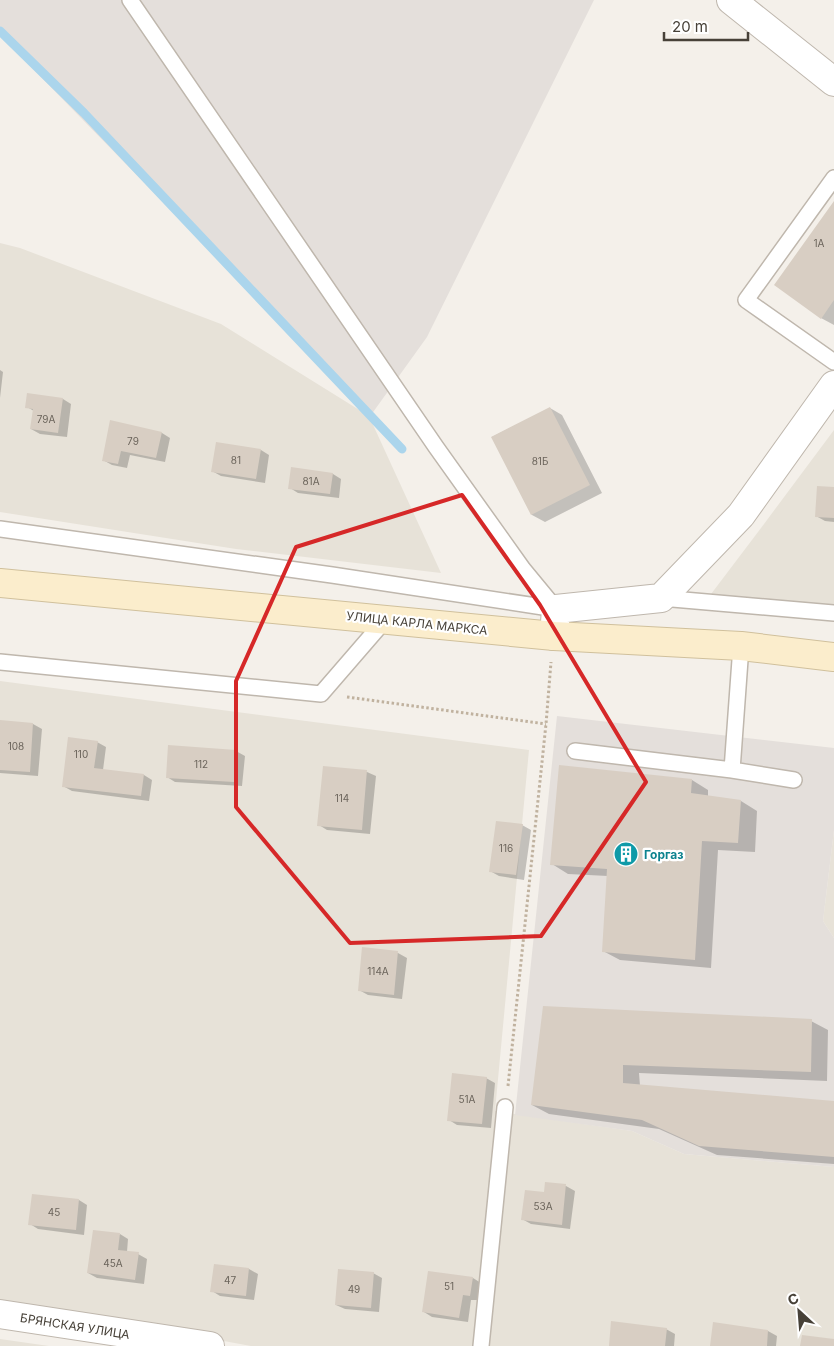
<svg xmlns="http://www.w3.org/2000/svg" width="834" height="1346" font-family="Inter,sans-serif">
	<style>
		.residential { fill: #e7e2d8 }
		.industrial { fill: #e4dfdb }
		.shadow { fill: #0003 }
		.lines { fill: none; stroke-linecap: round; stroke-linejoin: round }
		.stream { stroke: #abd5ec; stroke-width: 9 }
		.building { fill: #d8cec3 }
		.lane-casing { stroke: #bfb7ad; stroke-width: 18 }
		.street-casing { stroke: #bfb7ad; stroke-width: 30 }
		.secondary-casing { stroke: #d0c09c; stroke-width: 30 }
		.path { stroke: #c0b29f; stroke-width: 3; stroke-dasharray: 2.5 2.5; stroke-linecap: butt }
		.lane { stroke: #fff; stroke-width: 15 }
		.street { stroke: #fff; stroke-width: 28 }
		.secondary { stroke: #fbedcc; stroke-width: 28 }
		.marked { fill: none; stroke: #d62828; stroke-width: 4; stroke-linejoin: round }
		.labels { text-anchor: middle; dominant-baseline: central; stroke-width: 4.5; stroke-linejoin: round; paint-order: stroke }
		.number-label { font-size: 10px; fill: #6b645b }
		.street-label { font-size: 12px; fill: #474138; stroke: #fff }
		.culture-label { font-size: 12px; font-weight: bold; fill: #0d838f; stroke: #fff; text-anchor: start }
	</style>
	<rect width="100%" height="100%" fill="#f4f0ea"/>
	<path class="residential" d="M0 243 20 248 221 324 369 416 441 573 236 549 0 512Z
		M834 430V613L705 602 758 532Z
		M0 681 529 750 495 1111 632 1131 684 1154 834 1167V1346H251L0 1300Z
		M834 830V938L823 921Z
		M0 1339 49 1346H0Z"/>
	<path class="industrial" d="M0 0H594L427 337 371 415 0 35Z
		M557 716 834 748V830L823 921 834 938V1167L684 1154 632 1131 515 1115Z"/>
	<path class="shadow" d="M834 203V325L821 318Z
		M0 370 3 372 0 398Z
		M63 399 71 404 67 437 40 434 31 429 34 411 27 407Z
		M550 408 562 415 602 493 545 522 532 515 492 437Z
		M111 422 162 433 170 438 165 462 130 455 127 468 112 465 103 460Z
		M217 443 261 450 269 455 265 483 221 476 212 471Z
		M292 469 333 474 341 479 339 498 298 493 290 488Z
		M834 488V522L825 521 816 516Z
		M0 721 33 724 42 729 38 776 0 773Z
		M97 742 106 747 103 770 144 775 152 780 149 801 72 791 63 786Z
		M169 747 236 751 245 756 242 786 175 782 167 777Z
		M324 768 367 772 376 776 370 834 327 830 319 825Z
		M692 780 708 790V797L741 801 757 811 755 852 718 850 711 968 620 960 603 951 608 876 568 874 552 864Z
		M522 825 531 830 524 880 499 876 490 871Z
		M363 949 398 953 407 958 402 999 368 995 359 990Z
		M544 1007 811 1021 828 1030 827 1081 639 1073 640 1086 834 1102V1164L717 1155 659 1129 549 1114 532 1105Z
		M486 1078 495 1083 491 1128 457 1125 449 1120Z
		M546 1183 566 1186 575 1191 570 1229 531 1224 522 1219 545 1193Z
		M79 1200 87 1205 84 1235 38 1229 30 1224Z
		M120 1234 128 1239 127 1252 138 1254 147 1259 144 1284 97 1278 88 1273Z
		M215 1265 249 1269 258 1274 254 1300 220 1296 212 1291Z
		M373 1273 382 1278 379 1312 345 1309 336 1305Z
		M473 1278 481 1283 479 1300H471L468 1322 432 1317 424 1312Z
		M714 1324 768 1331 777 1336 776 1346H711Z
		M666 1329 675 1334 674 1346H610Z"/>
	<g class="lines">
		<path class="stream" d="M0 31 84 113 402 449"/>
	</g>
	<path class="building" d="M834 201V300L821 319 774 285Z
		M27 393 63 398 58 433 30 429 33 409 25 408Z
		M550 407 590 485 531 515 491 437Z
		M110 420 162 432 156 458 121 451 118 464 102 461Z
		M216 442 261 449 256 479 211 472Z
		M291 467 333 473 330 494 288 489Z
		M817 486 834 487V518L815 517Z
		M0 720 33 723 30 772 0 770Z
		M68 737 98 741 94 768 144 774 141 796 62 787Z
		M168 745 236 750 234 782 166 778Z
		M559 765 692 779 691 793 741 800 738 843 702 841 695 960 602 952 607 869 550 865Z
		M323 766 367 770 362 830 317 826Z
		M496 821 523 824 516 875 489 872Z
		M362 947 398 951 394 995 358 991Z
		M543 1006 812 1019 811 1072 623 1065V1083L834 1101V1157L699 1146 642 1120 531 1105Z
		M452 1073 487 1077 482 1124 447 1121Z
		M545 1182 566 1184 562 1225 521 1220 525 1190 544 1192Z
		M32 1194 79 1199 76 1230 28 1225Z
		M93 1230 120 1233 118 1250 139 1252 135 1280 87 1273Z
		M214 1264 249 1268 246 1296 210 1292Z
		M338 1269 374 1272 371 1308 335 1305Z
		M428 1271 473 1277 470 1296 463 1295 459 1318 422 1312Z
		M611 1321 667 1328 665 1346H609Z
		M713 1322 768 1330 767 1346H710Z
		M802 1335 834 1339V1346H800Z"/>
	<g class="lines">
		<defs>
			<path id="lane" d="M130 0 436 447 523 569 556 609
				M834 178 746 300 834 362
				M0 529 332 575 556 609
				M661 598 834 613
				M0 662 321 694 385 620
				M575 751 732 770 794 780
				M732 770 741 646
				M481 1346 505 1107"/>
			<path id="street" d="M731 0 834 82
				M554 636 556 609 661 598 741 515 834 385
				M0 1314 210 1346"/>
			<path id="secondary" d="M0 583 554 636 741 646 834 657"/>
		</defs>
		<use href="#lane" class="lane-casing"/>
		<use href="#street" class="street-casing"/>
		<use href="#secondary" class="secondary-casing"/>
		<path class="path" d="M347 697 546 724
			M508 1086 546 724 551 662"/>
		<use href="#lane" class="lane"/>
		<use href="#street" class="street"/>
		<use href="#secondary" class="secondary"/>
	</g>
	<path class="marked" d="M462 495 540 605 646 782 541 936 350 943 236 807V681L296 547Z"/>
	<defs>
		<symbol id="building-disc" viewBox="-11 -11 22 22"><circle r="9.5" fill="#0f9aa8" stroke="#fff"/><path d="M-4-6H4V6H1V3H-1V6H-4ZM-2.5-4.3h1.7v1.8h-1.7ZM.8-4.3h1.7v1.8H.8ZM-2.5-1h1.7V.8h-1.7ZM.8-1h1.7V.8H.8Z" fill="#fff"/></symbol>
	</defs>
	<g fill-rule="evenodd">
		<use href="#building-disc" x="612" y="840" width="28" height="28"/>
	</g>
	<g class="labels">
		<g class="number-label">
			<text x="819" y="243">1А</text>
			<text x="46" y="419">79А</text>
			<text x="133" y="441">79</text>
			<text x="236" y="460">81</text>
			<text x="540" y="461">81Б</text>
			<text x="311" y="481">81А</text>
			<text x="16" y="746">108</text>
			<text x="81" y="754">110</text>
			<text x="201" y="764">112</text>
			<text x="342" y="798">114</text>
			<text x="506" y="848">116</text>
			<text x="378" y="971">114А</text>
			<text x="467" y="1099">51А</text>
			<text x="543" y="1206">53А</text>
			<text x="54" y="1212">45</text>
			<text x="113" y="1263">45А</text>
			<text x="230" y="1280">47</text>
			<text x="449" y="1286">51</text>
			<text x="354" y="1289">49</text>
		</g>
		<g class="street-label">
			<text transform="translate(417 623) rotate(6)">УЛИЦА КАРЛА МАРКСА</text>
			<text transform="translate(75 1326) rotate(9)">БРЯНСКАЯ УЛИЦА</text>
		</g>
		<g class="culture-label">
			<text x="644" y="854">Горгаз</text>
		</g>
	</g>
	<g transform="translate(799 1311) rotate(334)" stroke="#ffffff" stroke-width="4" paint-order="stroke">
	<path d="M0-4L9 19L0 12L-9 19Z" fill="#474138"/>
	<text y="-8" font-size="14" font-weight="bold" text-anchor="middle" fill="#474138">С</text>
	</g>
	<path d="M664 32v8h84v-8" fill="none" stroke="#474138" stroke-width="2.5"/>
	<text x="672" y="32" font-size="15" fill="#474138" stroke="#ffffff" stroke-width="4" paint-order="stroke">20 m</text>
</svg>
